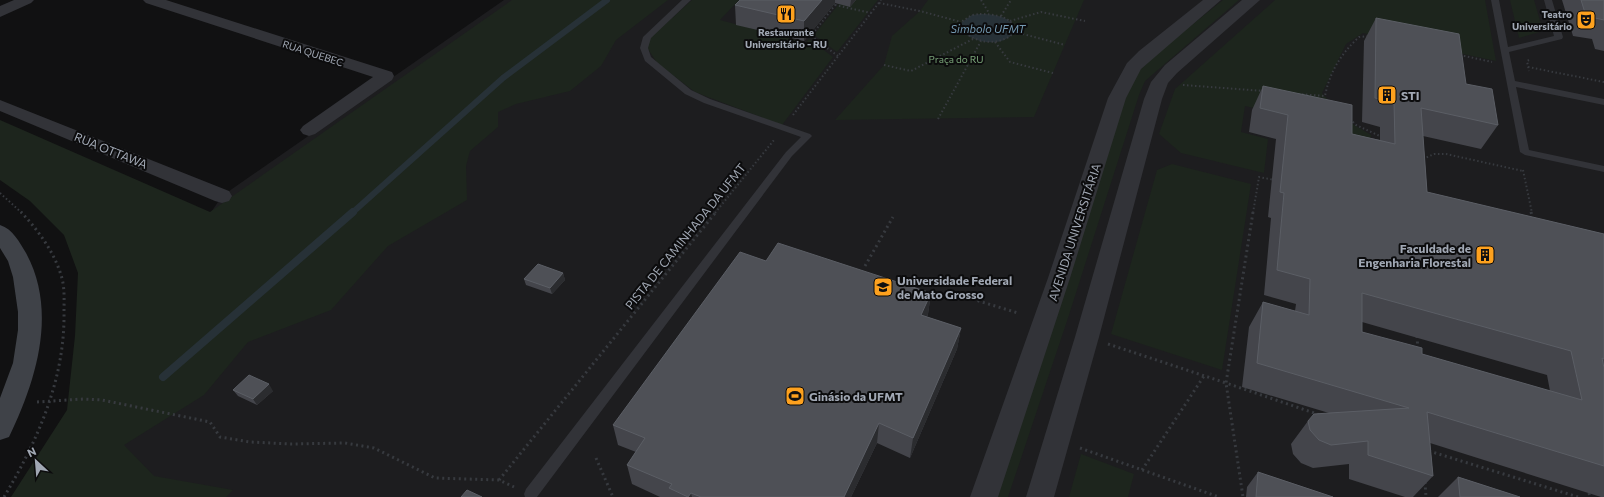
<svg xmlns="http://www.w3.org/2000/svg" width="1604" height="497" font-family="Commissioner,sans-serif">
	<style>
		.built { fill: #1d1d1f }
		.green { fill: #1d251d }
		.water { fill: #273137 }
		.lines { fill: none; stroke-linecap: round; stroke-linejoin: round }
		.stream-far1 { stroke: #273137; stroke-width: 6 }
		.stream { stroke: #273137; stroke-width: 8 }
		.path-far1 { stroke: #373a3f; stroke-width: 2; stroke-dasharray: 1.5 2.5; stroke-linecap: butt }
		.path { stroke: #373a3f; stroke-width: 3; stroke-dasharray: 2 3.5; stroke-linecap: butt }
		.service { fill: #323338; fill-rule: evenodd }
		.minor { fill: #323338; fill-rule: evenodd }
		.tertiary { fill: #323338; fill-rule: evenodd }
		.secondary { fill: #3f4248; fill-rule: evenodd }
		.wall { fill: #44454b; fill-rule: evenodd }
		.shaded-wall { fill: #2b2c2f }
		.building { fill: #4e5056; stroke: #5b5e65; fill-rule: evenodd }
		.labels { text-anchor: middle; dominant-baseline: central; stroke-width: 4; stroke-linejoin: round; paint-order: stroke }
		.far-poi-label { font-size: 10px; font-weight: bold; fill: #a1a8b4; stroke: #0c0c0d; text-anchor: end }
		.far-street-label { font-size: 10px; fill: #a1a8b4; stroke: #0c0c0d }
		.far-park-label { font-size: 10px; fill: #77a176; stroke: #0c0c0d }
		.far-water-label { font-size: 11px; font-style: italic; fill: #759ab2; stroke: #0c0c0d }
		.poi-label { font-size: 12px; font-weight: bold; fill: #a1a8b4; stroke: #0c0c0d; text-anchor: start }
		.street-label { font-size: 12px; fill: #a1a8b4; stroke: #0c0c0d }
	</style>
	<rect width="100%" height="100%" fill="#111112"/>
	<path class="built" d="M504 0H1604V497H14L100 378 222 196Z"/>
	<path class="green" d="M512 0H668L616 40 601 66 570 91 516 104 498 112V127L470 151 466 166 467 200 388 246 331 310 248 342 204 395 124 445 154 476 233 490 226 497H11L67 410 75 336 78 273 64 235 30 201 0 180V120L210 212Z
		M692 0H739L720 20 806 43 809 39 833 57 782 125 695 92 658 64 646 46 651 37Z
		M842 0H878L837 52 814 35Z
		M928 0H1084L1034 117 835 120 884 65 892 36 920 11Z
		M1223 0H1239L1145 81 1139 95 1068 318 1008 497H991L1127 86 1148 60Z
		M1275 0H1485L1496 61 1363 33 1346 44 1322 93 1346 120 1371 135 1368 156 1344 128 1245 106 1241 132 1268 139 1264 173 1181 153 1159 134 1175 89Z
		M1510 0H1534L1543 31 1519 38Z
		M1172 164 1251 184 1222 370 1111 334 1157 170Z
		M1081 454 1134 474 1128 497H1069Z"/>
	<path class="water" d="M980 14C992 14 1015 16 1014 32 1004 48 971 44 961 29L962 22 972 15Z"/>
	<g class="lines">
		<path class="stream-far1" d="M352 213 503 78 607 0"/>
		<path class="stream" d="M163 377 353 212"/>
		<path class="path-far1" d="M981 0 989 13
			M879 3 920 11 961 22
			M835 5 871 13
			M980 14C992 14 1015 16 1015 32 999 47 976 44 961 29V22L972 15Z
			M1001 16 1011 0
			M1010 21 1041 12 1085 21
			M1015 32 1065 45
			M995 42 1010 62 1053 73
			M1460 55 1492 62
			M838 56 811 36 839 0
			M1529 60 1527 61 1529 71
			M884 65 911 71 973 39
			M1528 67 1604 82
			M1183 85 1264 91
			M1298 94 1325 96C1330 71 1341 54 1359 37L1369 36
			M793 115 881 0
			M938 119 981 41
			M1350 119 1356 125 1382 137
			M1423 159 1434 154H1446L1523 171
			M1523 170 1532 213
			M0 193 22 213
			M715 213 774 140
			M1253 213 1259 177 1275 180"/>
		<path class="path" d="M1253 212 1226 383 1320 415
			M1531 212 1533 220
			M865 266 893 217
			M946 291 1018 313
			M1417 336 1418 351
			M1108 344 1226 383 1243 497
			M37 402 83 399 102 400 210 422 220 437 250 442 292 444 345 443 374 448 435 478 499 480 514 487
			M1080 448 1219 497
			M1429 451 1578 497
			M596 458 613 497
			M1142 470 1204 376
			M499 480 716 212
			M1425 482 1426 497
			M1589 493 1590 497
			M4 497C38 440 65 379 64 312 64 300 65 287 61 275 54 252 38 230 21 212"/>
		<path class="service" d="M682 0H691L651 38 648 48 651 57 691 90 710 99 810 134 812 136 792 156 537 497H525L524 494 526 489 786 152 801 137 704 103 685 94 645 61 640 48 643 37Z
			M1491 0H1499L1508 47 1554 36 1544 0H1552L1563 37 1562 39 1509 52 1515 81 1604 99V105L1516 87 1529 150 1604 166V172L1525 155 1520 152Z"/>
		<path class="minor" d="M14 0H34L31 3 0 17V6Z
			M143 0H166L392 72 394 76 392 80 315 134 309 136 303 134 300 130 303 126 373 77 146 3Z
			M0 100 229 191 232 196 229 201 222 203 215 201 0 111Z"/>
		<path class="tertiary" d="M1203 0H1221L1141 69 1126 98 1070 278 998 497H970L1048 278 1108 98 1127 63 1139 51Z
			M1242 0H1260L1177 73 1168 83 1162 99 1099 337 1054 497H1026L1075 337 1144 99 1151 82 1165 65Z"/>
		<path class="secondary" d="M0 225C13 229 19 242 26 253 58 312 36 381 9 437L0 440V398L13 363 18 330V312L13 277 8 261 0 248Z"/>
	</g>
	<path class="wall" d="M740 0H856L850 7 835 3 804 41 736 25 735 5Z
		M1562 0H1604V51L1595 49 1592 39 1573 36Z
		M1376 18 1466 84 1498 125 1481 149 1423 136 1427 192 1604 234V497H1601L1430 443 1433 476 1413 497H1405L1349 479V464L1313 468 1301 463 1293 454 1291 444 1308 421 1329 413 1242 387 1249 327 1263 302 1295 311 1296 304 1264 295 1271 218 1268 217 1276 139 1249 132 1252 110 1263 86 1352 134 1380 140V127L1362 122 1364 41ZM1362 322 1547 375 1550 391 1422 354 1362 332Z
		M563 273 565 280 552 294 526 285 524 279Z
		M931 293 928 314 927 317 961 328 957 349 910 458 877 443 851 497H660L632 484 627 465 636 452 618 445 613 425Z
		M233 390 273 391 257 405 238 396Z
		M1258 472 1333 497H1246L1247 487Z
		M1458 477 1520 497H1438Z"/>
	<path class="shaded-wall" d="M822 0H835V3L804 41V21Z
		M851 0H856L850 7Z
		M563 273 565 280 552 294 550 288Z
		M931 293 928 314 918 335 921 315Z
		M961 328 957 349 910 458 913 438Z
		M269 384 273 391 257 405 253 399Z
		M879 423 877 443 851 497H844Z
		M691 493 692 497H688Z"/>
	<path class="building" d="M740 0H822L804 21 735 5Z
		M1581 0H1604V20L1586 16Z
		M1376 18 1459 34 1466 84 1492 89 1498 125 1421 108 1427 192 1604 234V359L1602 358 1604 368V466L1427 412 1433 476 1368 455V441L1331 445 1319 440 1310 430 1308 421 1314 414 1409 408 1257 363 1263 302 1309 315 1310 279 1277 270 1284 193 1280 192 1288 115 1260 108 1263 86 1352 105V134L1395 144 1394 102 1375 98ZM1362 293 1571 351 1582 400 1422 354V348L1362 332Z
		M778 243 931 293 921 315 961 328 913 438 879 423 844 497H701L691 493 688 497 669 488 672 484 627 465 645 438 613 425 740 252 766 261Z
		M538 264 563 273 550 288 524 279Z
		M249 375 269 384 253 399 233 390Z
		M1258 472 1333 497H1256Z
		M1458 477 1520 497H1460Z
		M467 490 482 497H461Z"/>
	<defs>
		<symbol id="restaurant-square" viewBox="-11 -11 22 22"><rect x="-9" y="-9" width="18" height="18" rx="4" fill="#fda11e" stroke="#0c0c0d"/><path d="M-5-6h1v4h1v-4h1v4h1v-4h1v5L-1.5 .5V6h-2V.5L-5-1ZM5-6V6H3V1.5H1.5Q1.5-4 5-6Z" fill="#111"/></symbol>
		<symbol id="theatre-square" viewBox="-11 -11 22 22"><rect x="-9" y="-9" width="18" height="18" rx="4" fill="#fda11e" stroke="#0c0c0d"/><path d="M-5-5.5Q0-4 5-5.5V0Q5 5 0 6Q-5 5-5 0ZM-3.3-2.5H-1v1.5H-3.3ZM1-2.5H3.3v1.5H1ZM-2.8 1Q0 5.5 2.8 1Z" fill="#111"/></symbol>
		<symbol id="building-square" viewBox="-11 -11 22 22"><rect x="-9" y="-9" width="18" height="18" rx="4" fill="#fda11e" stroke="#0c0c0d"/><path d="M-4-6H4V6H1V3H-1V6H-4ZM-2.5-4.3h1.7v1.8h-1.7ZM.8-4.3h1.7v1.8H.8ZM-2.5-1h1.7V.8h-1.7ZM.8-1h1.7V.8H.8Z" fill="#111"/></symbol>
		<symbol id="university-square" viewBox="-11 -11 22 22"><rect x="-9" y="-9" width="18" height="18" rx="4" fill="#fda11e" stroke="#0c0c0d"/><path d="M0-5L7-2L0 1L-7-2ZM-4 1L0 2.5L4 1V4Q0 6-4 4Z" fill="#111"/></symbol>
		<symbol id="stadium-square" viewBox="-11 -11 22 22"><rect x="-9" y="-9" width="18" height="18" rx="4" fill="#fda11e" stroke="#0c0c0d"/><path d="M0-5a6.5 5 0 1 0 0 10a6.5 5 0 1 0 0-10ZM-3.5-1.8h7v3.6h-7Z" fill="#111"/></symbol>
	</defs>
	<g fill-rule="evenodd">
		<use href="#restaurant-square" x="775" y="3" width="22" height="22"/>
		<use href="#theatre-square" x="1575" y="9" width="22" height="22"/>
		<use href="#building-square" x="1376" y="84" width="22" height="22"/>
		<use href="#building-square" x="1474" y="244" width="22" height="22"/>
		<use href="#university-square" x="872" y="276" width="22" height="22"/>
		<use href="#stadium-square" x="784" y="385" width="22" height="22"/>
	</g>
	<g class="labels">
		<g class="far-poi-label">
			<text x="1572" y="14">Teatro<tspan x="1572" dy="12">Universitário</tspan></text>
			<text x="786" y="32" text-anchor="middle">Restaurante<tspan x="786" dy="12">Universitário - RU</tspan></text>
		</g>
		<g class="far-street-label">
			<text transform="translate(313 53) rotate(18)">RUA QUEBEC</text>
		</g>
		<g class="far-park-label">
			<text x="956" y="59">Praça do RU</text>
		</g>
		<g class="far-water-label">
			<text x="988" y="28">Simbolo UFMT</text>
		</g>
		<g class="poi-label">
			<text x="1401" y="95">STI</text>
			<text x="1471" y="248" text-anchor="end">Faculdade de<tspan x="1471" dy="14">Engenharia Florestal</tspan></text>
			<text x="897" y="280">Universidade Federal<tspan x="897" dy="14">de Mato Grosso</tspan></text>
			<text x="809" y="396">Ginásio da UFMT</text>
		</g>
		<g class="street-label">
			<text transform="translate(111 150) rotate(22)">RUA OTTAWA</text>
			<text transform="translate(1074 232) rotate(-72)">AVENIDA UNIVERSITÁRIA</text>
			<text transform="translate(685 236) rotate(-51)">PISTA DE CAMINHADA DA UFMT</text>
		</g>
	</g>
	<g transform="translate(36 461) rotate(334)" stroke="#0c0c0d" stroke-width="3" paint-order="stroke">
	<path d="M0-3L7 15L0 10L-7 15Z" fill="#a1a8b4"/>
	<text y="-6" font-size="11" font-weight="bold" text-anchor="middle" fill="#a1a8b4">N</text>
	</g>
</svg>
